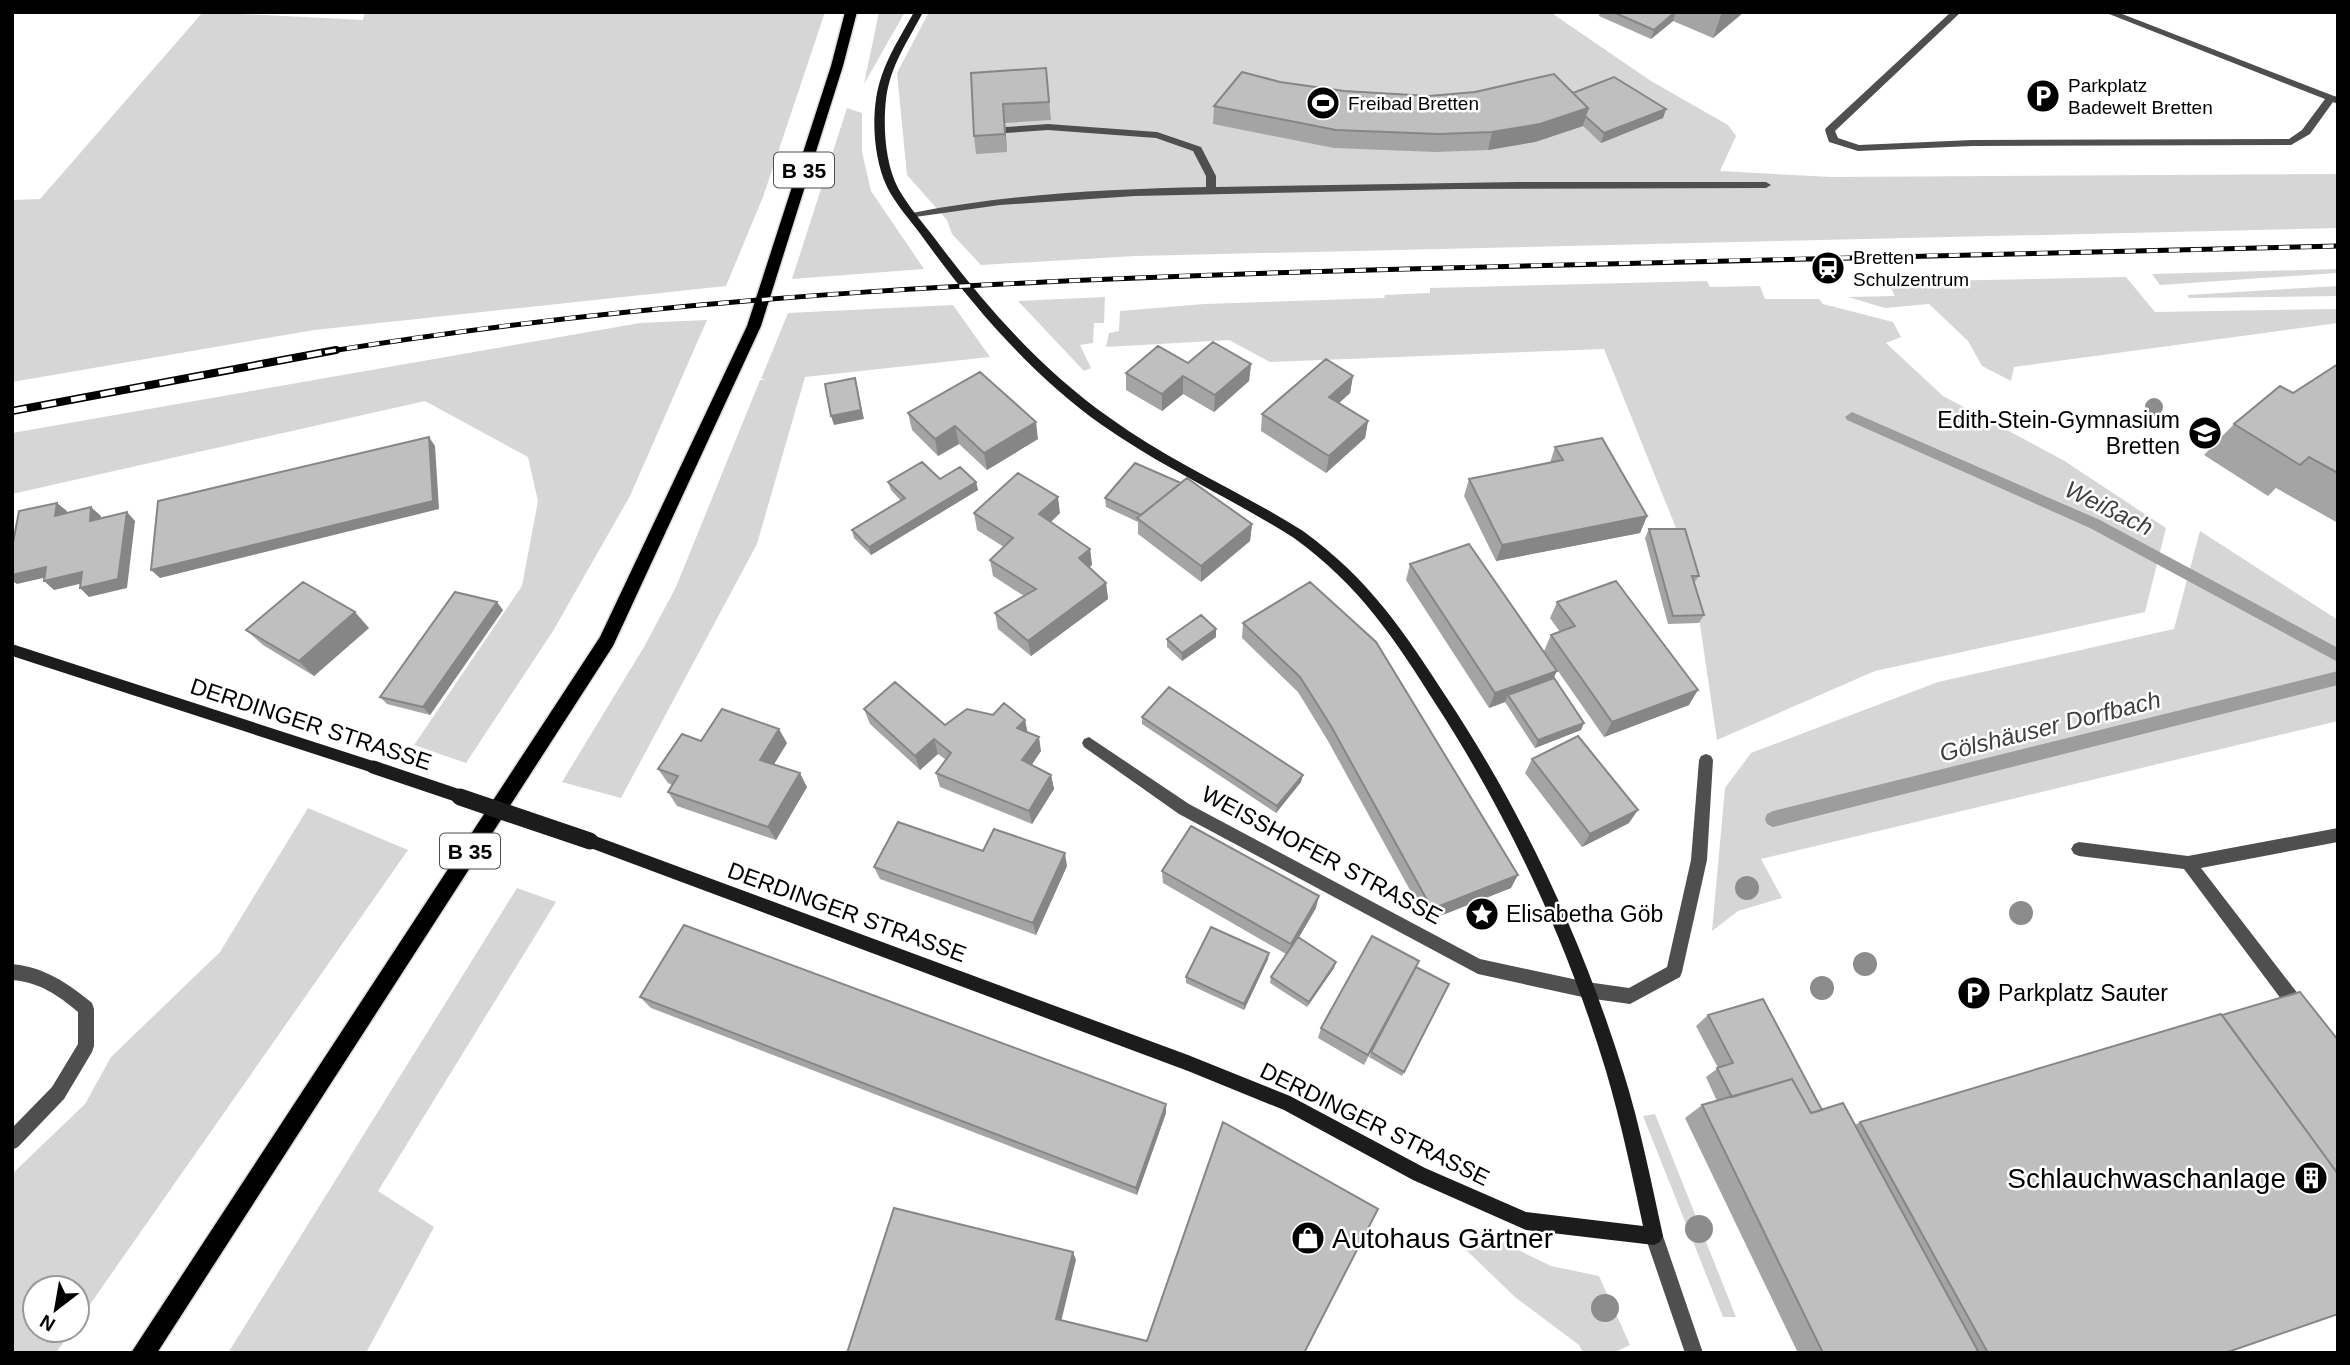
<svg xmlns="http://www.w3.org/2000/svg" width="2350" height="1365" font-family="Arial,sans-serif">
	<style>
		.green { fill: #d6d6d6 }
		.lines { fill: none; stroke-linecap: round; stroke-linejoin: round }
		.stream { fill: #9d9d9d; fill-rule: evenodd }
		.primary-casing { stroke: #dbdbdb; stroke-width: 3 }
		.lane { fill: #4f4f4f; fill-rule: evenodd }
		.street { fill: #4f4f4f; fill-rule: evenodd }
		.secondary { fill: #1c1c1c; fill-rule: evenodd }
		.primary { fill: #000; fill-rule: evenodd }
		.rail-far1-casing { stroke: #000; stroke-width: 5 }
		.rail-casing { stroke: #000; stroke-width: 8 }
		.rail-far1 { stroke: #fff; stroke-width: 3.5; stroke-dasharray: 11; stroke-linecap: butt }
		.rail { stroke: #fff; stroke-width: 5; stroke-dasharray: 15; stroke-linecap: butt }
		.secondary-bridge-far1 { stroke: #1c1c1c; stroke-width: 13 }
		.secondary-bridge { stroke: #1c1c1c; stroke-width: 17 }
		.tree { fill: #8c8c8c }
		.wall { fill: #a4a4a4 }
		.shaded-wall { fill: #868686 }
		.building { fill: #bfbfbf; stroke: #868686; stroke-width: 2 }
		.labels { text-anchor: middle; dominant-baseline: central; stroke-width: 5; stroke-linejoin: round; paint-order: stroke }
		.far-poi-label { font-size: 19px; fill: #000; stroke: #fff; text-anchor: start }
		.shield { fill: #fff; stroke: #4c4c4c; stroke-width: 2 }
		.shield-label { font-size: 21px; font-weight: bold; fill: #000 }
		.poi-label { font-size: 23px; fill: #000; stroke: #fff; text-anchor: start }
		.street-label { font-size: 23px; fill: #000; stroke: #fff }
		.water-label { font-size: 24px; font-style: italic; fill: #3e3e3e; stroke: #fff }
		.near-poi-label { font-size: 28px; fill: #000; stroke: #fff; text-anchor: end }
	</style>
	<rect width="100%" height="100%" fill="#fff"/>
	<path class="green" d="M203 12 363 20 365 12H825L763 197 726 286 314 330 12 382V200L40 199Z
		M879 12H905L864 84Z
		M929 12H1550L1651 81 1728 125 1736 136 1720 171 1831 177 2338 174V228L1136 256 981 265 952 234 947 220 907 175 897 73Z
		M847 108 862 113V152L871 191 924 269 792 279Z
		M2338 269V273L2160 285 2152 274Z
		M2126 277 2155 312 2338 309V323L2014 367 2011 381 1982 366 1968 341 1929 304 1885 308 1848 297 1895 296 1888 282Z
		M1707 281 1710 287 1760 286 1765 299H1819L1823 304 1893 322 1901 337 1886 343 1943 396 2063 460 2166 528 2145 612 1875 671 1717 740 1694 584 1680 538 1604 349 1270 362 1229 340 1106 347 1109 333 1119 331 1120 311 1204 304 1384 298 1385 295 1430 293V288Z
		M2338 286V296L2189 298 2187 295Z
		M1105 297 1104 323H1094L1093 343 1080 345 1091 368 1084 371 1018 301Z
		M953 305 990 357 805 377 757 544 621 798 562 782 644 647 676 587 760 380H766L761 379 788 313Z
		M707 320 630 496 553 631 466 763 414 745 522 586 538 501 528 457 425 401 12 494V433L640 323Z
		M2200 531 2338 620V721L1761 859 1782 898 1738 911 1712 931 1725 788 1751 753 1938 682 2174 629Z
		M308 808 408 850 77 1323V1288H35V1330H72L56 1353H12V1174L85 1104 111 1057 220 952Z
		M517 888 556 902 378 1191 434 1227 366 1353H228Z
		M1655 1114 1736 1317H1723L1643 1116Z
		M1479 1231 1551 1266 1599 1276 1630 1345 1613 1353H1583L1579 1345 1515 1297 1463 1247Z"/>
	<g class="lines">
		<path class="stream" d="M1852 412 2100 520 2338 648V662L2090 528 1847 420 1845 417Z
			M2338 671V685L1773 827 1767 824 1765 819 1767 814 1773 811Z"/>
		<defs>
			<path id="primary" d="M845 12H857L843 66 761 326 613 646 157 1353H131L600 637 747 326 831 66Z"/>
		</defs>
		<use href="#primary" class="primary-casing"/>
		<path class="lane" d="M1951 12H1961L1835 131 1838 138 1859 145 1972 140 2289 139 2302 130 2325 99 2104 12H2117L2334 96 2338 97V104L2333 102 2310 134 2291 145 1972 146 1858 151 1829 142 1825 130 1826 128Z
			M1048 124 1157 132 1201 147 1216 176V187L1518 182H1766L1771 185 1766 188 1456 189 1135 196 1000 205 908 218V214L912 213C1009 194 1107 189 1206 187V176L1193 151 1156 138 1048 130 1006 133 1001 130 1006 127Z
			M1089 737 1189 804 1480 959 1587 982 1629 988 1667 967 1691 860 1699 760 1701 756 1706 754 1711 756 1713 760 1707 860 1682 972 1680 977 1630 1004 1587 998 1478 974 1179 814 1084 747 1082 743 1084 739Z
			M2338 828V842L2201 868 2305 1003 2307 1009 2305 1015 2299 1017 2293 1015 2184 869 2079 856 2074 854 2071 849 2074 844 2079 842 2188 856Z"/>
		<path class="street" d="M12 964C44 967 68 983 92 1003L94 1009V1046L92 1052 64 1099 18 1147 12 1150V1128L52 1087 78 1044V1012C58 995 39 982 12 980Z
			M1654 1227 1660 1230 1663 1236 1703 1353H1685L1645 1236 1648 1230Z"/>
		<path class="secondary" d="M914 12H923C908 41 890 66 886 99 883 127 885 163 898 188 908 206 923 223 936 240 985 306 1042 370 1110 418 1170 462 1240 491 1303 531 1369 579 1403 630 1447 698 1523 813 1582 939 1623 1071 1640 1125 1651 1181 1663 1236L1660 1242 1654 1245 1526 1230 1413 1180 1284 1110 1188 1071 585 846 582 841 585 836 590 834 1188 1055 1290 1096 1425 1168 1526 1212 1643 1226C1632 1174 1621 1122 1606 1071 1567 942 1510 819 1437 706 1394 638 1360 586 1294 538 1231 498 1163 468 1102 425 1032 375 974 308 924 239 912 222 896 205 887 187 875 161 872 127 876 99 881 66 898 41 914 12Z
			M12 644 373 761 378 762 380 767 378 772 373 773 12 656Z"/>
		<use href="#primary" class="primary"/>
		<defs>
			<path id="rail-far1" d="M325 352C683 293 1044 279 1406 269 1716 260 2027 254 2338 246"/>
			<path id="rail" d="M12 411 336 350"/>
		</defs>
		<use href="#rail-far1" class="rail-far1-casing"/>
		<use href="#rail" class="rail-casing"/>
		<use href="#rail-far1" class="rail-far1"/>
		<use href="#rail" class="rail"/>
		<path class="secondary-bridge-far1" d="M373 767 465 798"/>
		<path class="secondary-bridge" d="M460 797 590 841"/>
	</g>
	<g class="tree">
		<circle cx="2154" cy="407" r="9"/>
		<circle cx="1747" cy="888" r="12"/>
		<circle cx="2021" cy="913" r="12"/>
		<circle cx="1865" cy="964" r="12"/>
		<circle cx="1822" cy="988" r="12"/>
		<circle cx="1699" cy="1229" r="14"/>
		<circle cx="1605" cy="1308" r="14"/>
	</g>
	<path class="wall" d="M1600 12H1744L1713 38 1673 21 1651 39 1599 16Z
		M1046 68 1051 120 1005 123 1007 152 976 154 974 136 971 73Z
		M1280 82 1344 91 1429 96 1573 93 1666 109 1663 118 1601 143 1583 126 1535 142 1488 150 1436 152 1334 148 1213 124 1214 106Z
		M1188 363 1251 364 1249 381 1214 412 1183 394 1162 411 1126 390V373Z
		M2338 364V523L2276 488 2268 496 2204 455 2234 424 2293 393Z
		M1353 376 1350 393 1339 403 1368 421 1365 438 1326 473 1261 431 1262 414Z
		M908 413 1038 439 987 470 959 444 938 456 912 430Z
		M1555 447 1647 516 1640 533 1496 561 1464 496 1469 479 1550 463Z
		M940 479 976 482 978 490 871 555 854 538 852 530 901 501 891 490 888 482Z
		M1105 498 1252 524 1250 541 1201 582 1138 534V522L1106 507Z
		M974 513H1060L1051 522 1090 549 1092 565 1089 567 1106 583 1108 599 1031 656 998 629 995 613 1024 596 993 576 990 560 1004 547 977 530Z
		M1649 529 1699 576 1694 583 1704 615 1699 623 1668 624 1645 538Z
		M1410 564 1554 678 1581 730 1535 748 1505 702 1489 708 1406 580Z
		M1557 602 1689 705 1604 737 1544 651 1551 635 1560 632 1550 618Z
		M503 610 430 715 387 704 380 697Z
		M1243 623 1376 642 1511 888 1427 921 1328 741 1298 692 1242 638Z
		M369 628 314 676 263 645 246 630Z
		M1216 629V637L1182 661 1167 647V639Z
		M864 709 945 725 993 715 1025 720 1027 732 1041 751 1031 765 1051 775 1054 789 1032 824 940 787 936 773 946 760 938 754 920 770 870 724Z
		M1142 717 1301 782 1276 813 1142 724Z
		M701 741 787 743 774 764 807 787 776 840 677 806 668 792 672 785 668 783 658 769Z
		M1532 759 1629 823 1582 847 1525 773Z
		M983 851 1067 866 1036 935 880 879 874 867Z
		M1162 871 1316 908 1299 937 1336 962 1334 968 1307 1007 1270 983 1271 977 1286 954 1163 883Z
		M1268 959 1244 1010 1186 983V977Z
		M1416 967 1449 984 1402 1076 1369 1057 1375 1044 1364 1065 1318 1038 1321 1028Z
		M640 997 1166 1113 1137 1195 651 1008Z
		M1708 1015 1822 1110 1855 1125 1860 1122 2225 1353H1798L1685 1118 1702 1105 1717 1101 1706 1077 1718 1068 1696 1026Z"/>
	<path class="shaded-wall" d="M1676 12 1673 21 1651 39 1654 30Z
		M1722 12H1744L1713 38Z
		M1003 104 1005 123 1007 152 1005 134Z
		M1588 108 1583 126 1535 142 1488 150 1492 132Z
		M1666 109 1663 118 1601 143 1604 133Z
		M1251 364 1249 381 1214 412 1215 395Z
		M1183 376V394L1162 411V394Z
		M1353 376 1350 393 1327 414 1329 397Z
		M855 378 864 419 834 425 831 416Z
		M1368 421 1365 438 1326 473 1329 456Z
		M1036 422 1038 439 987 470 984 453Z
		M955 426 959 444 938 456 935 439Z
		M429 437 435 446 439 509 160 578 151 570Z
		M976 482 978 490 871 555 869 547Z
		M1058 497 1060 513 1042 530 1039 514Z
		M57 503 67 511 64 524 55 516Z
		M91 507 101 516 99 529 90 521Z
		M127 512 135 521 127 588 89 597 80 588Z
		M1647 516 1640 533 1496 561 1502 545Z
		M1252 524 1250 541 1201 582V566Z
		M1090 549 1092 565 1081 574 1079 558Z
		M46 567 56 575 17 584 12 581V575Z
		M82 572 92 581 54 590 44 581Z
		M1106 583 1108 599 1031 656 1028 641Z
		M497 602 503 610 430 715 423 707Z
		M355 612 369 628 314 676 299 661Z
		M1216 629V637L1182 661V653Z
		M1557 671 1550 686 1508 695 1505 702 1489 708 1495 693Z
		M1698 690 1689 705 1604 737 1612 722Z
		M1025 720 1028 734 1017 728Z
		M1584 723 1581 730 1535 748 1538 740Z
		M779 729 787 743 768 774 760 760Z
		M1039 737 1041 751 1025 775 1022 760Z
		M934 739 938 754 920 770 915 756Z
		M800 773 807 787 776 840 768 827Z
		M1051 775 1054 789 1032 824 1029 811Z
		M1303 775 1301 782 1276 813 1277 806Z
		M1638 810 1629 823 1582 847 1590 834Z
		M1065 853 1067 866 1036 935 1033 923Z
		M1518 875 1511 888 1427 921 1432 909Z
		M1319 896 1316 908 1288 956 1291 944Z
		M1269 953 1268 959 1244 1010V1004Z
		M1336 962 1334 968 1307 1007 1309 1002Z
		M1166 1104V1113L1137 1195 1136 1188Z
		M1073 1252 1076 1260 1060 1326 1056 1319Z"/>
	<path class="building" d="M1613 12H1675L1654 30Z
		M1046 68 1049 102 1003 104 1005 134 974 136 971 73Z
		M1242 72 1280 82 1344 91 1429 96 1475 92 1554 74 1588 108 1540 124 1492 132 1439 134 1336 130 1214 106Z
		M1614 77 1666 109 1604 133 1585 116 1588 108 1573 93Z
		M1213 342 1251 364 1215 395 1183 376 1162 394 1126 373 1158 346 1188 363Z
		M1326 359 1353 376 1329 397 1368 421 1329 456 1262 414Z
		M2338 364V473L2309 457 2300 465 2234 424 2280 386 2293 393Z
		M980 372 1036 422 984 453 955 426 935 439 908 413Z
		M855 378 861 410 831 416 825 384Z
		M429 437 433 501 151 570 158 501Z
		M1602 438 1647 516 1502 545 1469 479 1563 460 1555 447Z
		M922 462 940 479 960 467 976 482 869 547 852 530 905 498 888 482Z
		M1135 463 1181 483 1141 515 1105 498Z
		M1018 473 1058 497 1039 514 1090 549 1079 558 1106 583 1028 641 995 613 1036 589 990 560 1013 538 974 513Z
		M1187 478 1252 524 1201 566 1137 518Z
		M57 503 55 516 91 507 90 521 127 512 118 579 80 588 82 572 44 581 46 567 12 575V548L19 511Z
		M1649 529H1685L1699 576H1692L1704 615 1673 616Z
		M1469 544 1557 671 1495 693 1410 564Z
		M1616 581 1698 690 1612 722 1551 635 1575 626 1557 602Z
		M303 582 355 612 299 661 246 630Z
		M1310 582 1376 642 1518 875 1432 909 1331 726 1300 677 1243 623Z
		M455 592 497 602 423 707 380 697Z
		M1201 615 1216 629 1182 653 1167 639Z
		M1554 678 1584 723 1538 740 1508 695Z
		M895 682 945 725 967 709 993 715 1004 703 1025 720 1017 728 1039 737 1022 760 1051 775 1029 811 936 773 951 753 934 739 915 756 864 709Z
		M1169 687 1303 775 1277 806 1142 717Z
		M722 709 779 729 760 760 800 773 768 827 668 792 678 776 658 769 682 734 701 741Z
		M1578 736 1638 810 1590 834 1532 759Z
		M898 822 983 851 994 829 1065 853 1033 923 874 867Z
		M1191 826 1319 896 1291 944 1162 871Z
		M684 925 1166 1104 1136 1188 640 997Z
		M1211 927 1269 953 1244 1004 1186 977Z
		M1372 936 1419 961 1368 1055 1321 1028Z
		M1298 937 1336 962 1309 1002 1271 977Z
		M1416 967 1449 984 1404 1072 1371 1052Z
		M2300 992 2338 1040V1174L2222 1015Z
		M1763 999 1822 1110 1811 1113 1792 1079 1732 1097 1717 1068 1733 1063 1708 1015Z
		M2221 1014 2338 1174V1314L2225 1353H1988L1860 1122Z
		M1792 1079 1811 1113 1843 1103 1978 1351 1972 1353H1823L1702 1105Z
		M1223 1122 1378 1209 1304 1353H847L894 1208 1073 1252 1056 1319 1147 1341Z"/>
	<defs>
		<symbol id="parking-disc" viewBox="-11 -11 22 22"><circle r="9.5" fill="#000" stroke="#fff"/><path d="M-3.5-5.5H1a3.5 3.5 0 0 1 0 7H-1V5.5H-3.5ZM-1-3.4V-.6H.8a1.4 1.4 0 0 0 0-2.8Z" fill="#fff"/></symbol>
		<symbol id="stadium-disc" viewBox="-11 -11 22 22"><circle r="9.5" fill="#000" stroke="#fff"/><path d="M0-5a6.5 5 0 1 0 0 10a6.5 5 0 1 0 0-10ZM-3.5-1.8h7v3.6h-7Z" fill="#fff"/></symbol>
		<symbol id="station-disc" viewBox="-11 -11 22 22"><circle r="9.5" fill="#000" stroke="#fff"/><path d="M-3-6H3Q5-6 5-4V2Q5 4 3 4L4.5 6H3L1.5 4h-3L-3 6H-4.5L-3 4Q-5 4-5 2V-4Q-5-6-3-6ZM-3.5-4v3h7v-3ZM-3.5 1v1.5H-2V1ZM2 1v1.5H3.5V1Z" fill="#fff"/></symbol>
		<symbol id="school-disc" viewBox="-11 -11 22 22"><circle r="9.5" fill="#000" stroke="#fff"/><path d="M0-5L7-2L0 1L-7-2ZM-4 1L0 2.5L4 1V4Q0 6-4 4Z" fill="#fff"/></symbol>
		<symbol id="sight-disc" viewBox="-11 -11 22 22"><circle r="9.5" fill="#000" stroke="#fff"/><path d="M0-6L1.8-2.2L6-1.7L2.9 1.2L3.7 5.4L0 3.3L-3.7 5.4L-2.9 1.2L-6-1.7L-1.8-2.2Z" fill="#fff"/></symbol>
		<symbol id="building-disc" viewBox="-11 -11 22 22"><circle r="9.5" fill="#000" stroke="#fff"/><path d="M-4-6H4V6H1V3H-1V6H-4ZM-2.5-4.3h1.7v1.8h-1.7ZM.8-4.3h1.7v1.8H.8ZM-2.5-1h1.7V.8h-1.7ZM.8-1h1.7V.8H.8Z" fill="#fff"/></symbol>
		<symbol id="shop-disc" viewBox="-11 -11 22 22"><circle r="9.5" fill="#000" stroke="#fff"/><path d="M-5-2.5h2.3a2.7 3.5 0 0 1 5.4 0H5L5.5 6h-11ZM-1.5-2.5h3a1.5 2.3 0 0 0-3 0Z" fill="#fff"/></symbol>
	</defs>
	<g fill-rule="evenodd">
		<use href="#parking-disc" x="2024" y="77" width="38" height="38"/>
		<use href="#stadium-disc" x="1304" y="84" width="38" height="38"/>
		<use href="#station-disc" x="1809" y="249" width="38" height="38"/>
		<use href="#school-disc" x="2186" y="414" width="38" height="38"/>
		<use href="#sight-disc" x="1463" y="895" width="38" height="38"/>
		<use href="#parking-disc" x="1955" y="974" width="38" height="38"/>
		<use href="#building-disc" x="2292" y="1159" width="38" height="38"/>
		<use href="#shop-disc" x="1289" y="1219" width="38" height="38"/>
	</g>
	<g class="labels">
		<g class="far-poi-label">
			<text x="2068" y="85">Parkplatz<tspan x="2068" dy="22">Badewelt Bretten</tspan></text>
			<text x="1348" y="103">Freibad Bretten</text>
			<text x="1853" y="257">Bretten<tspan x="1853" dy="22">Schulzentrum</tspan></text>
		</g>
		<g class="shield">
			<rect x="774" y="152.5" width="60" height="35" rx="5"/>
			<rect x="440" y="833.5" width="60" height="35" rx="5"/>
		</g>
		<g class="shield-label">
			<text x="804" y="170">B 35</text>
			<text x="470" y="851">B 35</text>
		</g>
		<g class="poi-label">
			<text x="2180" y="420" text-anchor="end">Edith-Stein-Gymnasium<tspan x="2180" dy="26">Bretten</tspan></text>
			<text x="1506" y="914">Elisabetha Göb</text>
			<text x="1998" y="993">Parkplatz Sauter</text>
		</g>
		<g class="street-label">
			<text transform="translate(311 724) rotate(18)">DERDINGER STRASSE</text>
			<text transform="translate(1322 855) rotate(28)">WEISSHOFER STRASSE</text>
			<text transform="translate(847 912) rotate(20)">DERDINGER STRASSE</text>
			<text transform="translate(1375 1124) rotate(26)">DERDINGER STRASSE</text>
		</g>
		<g class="water-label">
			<text transform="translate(2109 508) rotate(26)">Weißach</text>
			<text transform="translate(2050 726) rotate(-14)">Gölshäuser Dorfbach</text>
		</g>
		<g class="near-poi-label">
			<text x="2286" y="1178">Schlauchwaschanlage</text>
			<text x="1332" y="1238" text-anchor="start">Autohaus Gärtner</text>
		</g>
	</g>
	<rect width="2350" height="1365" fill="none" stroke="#000000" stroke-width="28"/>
	<g transform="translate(56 1309) rotate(211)"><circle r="33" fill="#ffffff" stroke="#999999" stroke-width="2"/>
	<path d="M0-5L12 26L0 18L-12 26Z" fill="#000000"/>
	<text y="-10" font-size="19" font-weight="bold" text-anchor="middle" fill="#000000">N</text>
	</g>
</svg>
